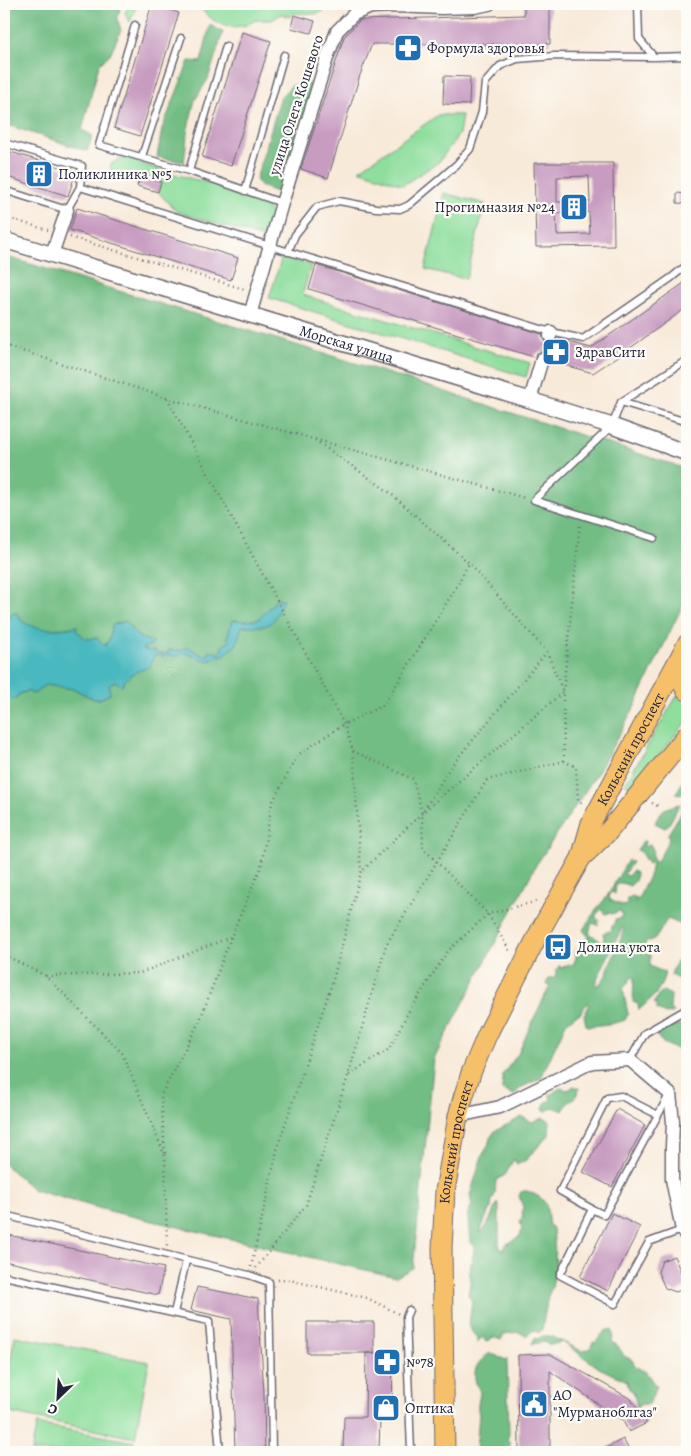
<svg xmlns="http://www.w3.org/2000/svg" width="691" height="1456" font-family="Alegreya,serif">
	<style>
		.green { fill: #8ede9d; stroke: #58806c }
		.forest { fill: #72bd84; stroke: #4a7060; fill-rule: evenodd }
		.water { fill: #48b8bf; stroke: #356d7d }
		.building { fill: #c89cc1; fill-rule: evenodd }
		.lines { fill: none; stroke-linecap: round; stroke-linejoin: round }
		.minor-tunnel { stroke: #cdc2b9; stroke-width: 12; stroke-dasharray: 12 6; stroke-linecap: butt }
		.service-casing { stroke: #6d6872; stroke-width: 9 }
		.minor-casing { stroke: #6d6872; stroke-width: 15 }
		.tertiary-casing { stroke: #6d6872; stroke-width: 18 }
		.primary-casing { stroke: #6d6872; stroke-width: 21 }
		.path { stroke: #6d6872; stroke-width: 2.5; stroke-dasharray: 1 4; stroke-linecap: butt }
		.service { stroke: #fff; stroke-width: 6 }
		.minor { stroke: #fff; stroke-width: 12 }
		.tertiary { stroke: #fff; stroke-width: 15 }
		.primary { stroke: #f6c06b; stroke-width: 19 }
		.labels { text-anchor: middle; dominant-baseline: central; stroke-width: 4.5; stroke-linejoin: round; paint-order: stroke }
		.poi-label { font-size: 15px; fill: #22223b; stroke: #fdfcf7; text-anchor: start }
		.street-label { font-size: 15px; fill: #22223b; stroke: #fdfcf7 }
	</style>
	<rect width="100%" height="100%" fill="#fdfcf7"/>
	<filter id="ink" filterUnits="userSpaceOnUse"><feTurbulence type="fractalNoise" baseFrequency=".02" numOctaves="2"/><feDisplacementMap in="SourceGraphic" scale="10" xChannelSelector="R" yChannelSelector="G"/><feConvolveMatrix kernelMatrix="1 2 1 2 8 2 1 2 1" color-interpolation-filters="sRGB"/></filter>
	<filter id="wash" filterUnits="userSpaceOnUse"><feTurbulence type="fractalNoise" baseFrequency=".0096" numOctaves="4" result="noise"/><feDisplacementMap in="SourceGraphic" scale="20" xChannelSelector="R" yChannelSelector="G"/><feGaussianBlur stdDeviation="1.12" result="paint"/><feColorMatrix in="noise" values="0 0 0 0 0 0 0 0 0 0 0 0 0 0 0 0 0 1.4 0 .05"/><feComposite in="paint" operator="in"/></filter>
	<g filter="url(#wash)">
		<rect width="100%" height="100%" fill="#f8ead9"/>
		<path class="green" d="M129 4H146L136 8 130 22 125 13Z
			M196 4H324V11L315 14 294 13 290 17 281 14 272 20H256L244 26 231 27 216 22 207 15Z
			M438 115H462L459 134 439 162 403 185 359 170Z
			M124 157 167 172 223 187 268 206 271 217 264 238 177 212 158 192 161 182 141 176 138 183 130 181 110 172 111 164Z
			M444 193 485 204 466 279 425 269Z
			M282 257 311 265 303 293 306 296 530 363 526 377 269 298Z
			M678 694 680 698 687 705V721L632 788 625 784Z
			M15 1336 149 1362 135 1438 4 1412V1392Z
			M37 1424 134 1442 132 1452H31Z"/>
		<path class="forest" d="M4 4H122L117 18 121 30 110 54 99 65 82 130 93 136 87 151 4 124Z
			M210 25 223 32 208 79 195 100 188 128 184 162 157 157 162 129 189 61 201 62Z
			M308 83 313 91 289 157 277 169 284 181 277 192 260 186 256 179 281 96 291 86Z
			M4 256 365 366 687 469V596L632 712 598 772 536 865 434 1059 413 1268 396 1277 109 1211 34 1190 4 1164V700L16 699 18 695 27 691 33 694C38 692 40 688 45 685L74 689 94 699H100L109 694V685L115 681 122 685C126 674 139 671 149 667L155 654 163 657 166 655 177 656 185 652 208 661 224 655 236 645 242 626C273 626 271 628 282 599L278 598 259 619 247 621 233 620 227 637 231 642C223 643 222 647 220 654L210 651 206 657 188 648 180 651 169 650 168 653 160 654 155 651 144 650V647L153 645 152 642C138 638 134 634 126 621L112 625 110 638 105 646 97 638 86 639 76 630 77 626C62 630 38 631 24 623 21 621 19 616 17 613L9 614 10 618 4 621Z
			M686 776 687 782 686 791 679 795 676 793Z
			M687 802V869L686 873 687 879V925L684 926 668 919C660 927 660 940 646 942L644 951 650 955V966L665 973 661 985 655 995 639 1010 638 1004 633 1002 634 978 632 977 623 989 628 1014 625 1020C615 1024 599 1025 589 1026L586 1025 584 1015 589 1004 587 1003 580 1014 576 1015 566 1023 541 1078 522 1087 514 1095 502 1090 503 1074 518 1054 532 1022 550 986 546 983 550 978H554L557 972 555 971 560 965V968L565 967 563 966 570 964 573 965 576 958V950C584 948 587 945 588 936L583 930 598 907 606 898 628 860 632 862 624 874 628 876 632 871 636 873 635 881 630 886 622 883 616 885 615 894 612 892 609 894 610 900 624 906 627 903V899L632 896 636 898 635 901 638 899 650 874 652 862 648 864 640 851 637 850 643 841H645L644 846 646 847 650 844 653 850 652 857 655 862C663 856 664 846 669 839L668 834 681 813 683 805ZM602 909 605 914 610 913 612 914 619 911 622 913 621 918 615 919V924L612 926 610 931 603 933 604 940 603 943 589 933 592 923 598 925 599 920 596 919V915ZM622 928 624 929C620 944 612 957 607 972L608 973 598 986 596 985 598 977Z
			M680 804C674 812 673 821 665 828L655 823C662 808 665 808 680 804Z
			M687 939V967L678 979 671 975C672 969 676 965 678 959 681 952 682 945 687 939Z
			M663 991 671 995 670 1010 674 1012 666 1014 657 1010 656 1004 654 1003 658 996Z
			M687 1020V1058L681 1055 678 1050 663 1043 656 1035 671 1025H681Z
			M574 1086 580 1088 576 1096 567 1104 563 1111 554 1107 546 1111 543 1109 545 1103 551 1100V1097L549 1096 560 1088 568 1090Z
			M522 1117 532 1122 543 1118 550 1121 549 1135 526 1160 517 1165 514 1159 505 1175 496 1180 495 1194 492 1200 491 1208 488 1212 480 1233C490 1227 491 1212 498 1203H499V1243L500 1248 503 1250 505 1245 520 1236 522 1228 520 1222 523 1215 522 1214 523 1207 519 1196 521 1192C526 1190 528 1191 532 1193 551 1202 546 1209 549 1226L553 1228 556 1265 552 1287 548 1296 542 1329 539 1333 534 1330 526 1336 519 1332 504 1334 501 1340 493 1337 490 1340 486 1342 483 1337 477 1343V1338L472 1332 469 1325 472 1301 468 1294 471 1279 469 1273 474 1251V1245L470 1243 468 1219V1212L472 1205 470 1195 482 1156 488 1146 490 1138 495 1131Z
			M612 1329 613 1335 612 1342 618 1346 624 1356 632 1360 636 1367 646 1372 655 1385 657 1386 649 1404H642L637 1407 633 1391 629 1389 627 1381 599 1368 563 1342 550 1345 544 1342 532 1344 535 1338 538 1339 542 1336H550L582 1351 590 1349 593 1342 595 1343 605 1331Z
			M490 1353 506 1360 508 1358 507 1361 509 1434 507 1440 510 1443 509 1452H476L479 1414C476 1406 480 1398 480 1390 479 1386 478 1387 476 1383 472 1368 479 1361 490 1353Z"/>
		<path class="water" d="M279 598 283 599C271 629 274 626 242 626L236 645 224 655 208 661 185 653 177 656 166 655 162 657 155 654 150 667C139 671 126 674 122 686L114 681 109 685 110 694 100 699H94L74 689 45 685C40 688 38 692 33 694L27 691 18 695 16 699 4 700V621L10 618 9 614 17 613C19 616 21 621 25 623 39 631 63 630 78 626L76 630 86 639 97 638 105 646 110 638 112 625 126 621C134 634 138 638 152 642L153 645 144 647V650L155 651 160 654 168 653 169 650 180 651 188 647 206 657 210 651 220 654C222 647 223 644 230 642L227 637 233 620 247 621 259 619Z"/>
		<g id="blocks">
			<path class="building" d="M152 4 179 13 140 136 114 128Z
				M524 4H550V44H372L360 75 328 178 301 169 344 37 359 21 361 20 524 15Z
				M294 15 315 21 311 33 291 28Z
				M242 32 271 41 231 166 202 157Z
				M444 76 470 77 469 105 443 104Z
				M4 150 76 172 68 196 4 176Z
				M534 163H613L614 246 536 247ZM589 176 590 202H557V177ZM589 212 590 234 557 235 556 213Z
				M141 176 161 182 158 192 137 186Z
				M677 193 687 194V204L677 203Z
				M77 208 238 258 231 280 70 230Z
				M316 265 542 334 544 341 549 344H553L558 339 591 348 687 281V307L629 349 593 373 550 361 548 354 544 351 537 353 534 357 309 289Z
				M617 1109 645 1125 612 1187 583 1172Z
				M612 1213 640 1227 608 1291 580 1277Z
				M4 1234 164 1268 158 1295 4 1261Z
				M674 1256 687 1287 676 1292 665 1288 658 1272 662 1261Z
				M197 1287 258 1299 264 1393 265 1452H235L231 1319 191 1310Z
				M307 1322H374V1353H366H393L392 1417H380L379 1452H343L344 1417H365L366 1353H307Z
				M550 1354 631 1399 647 1423 629 1432 623 1421 550 1371V1452H519L518 1355Z
				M623 1439 630 1452H599Z"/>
		</g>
	</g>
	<g filter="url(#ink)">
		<use href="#blocks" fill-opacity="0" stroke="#6d6872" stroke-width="1"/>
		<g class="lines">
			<path class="minor-tunnel" d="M542 359 550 336"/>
			<defs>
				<path id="service" d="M638 4 639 39 654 57
					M135 25 99 145 189 171 282 203
					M4 143 82 166 80 187 67 210 4 190
					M142 156 181 38
					M189 171 226 46
					M80 187 270 246 551 332 583 339 671 278 687 265
					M245 191 284 55
					M288 252 295 235 317 207 339 201 376 208 400 209 409 205 441 178 457 164 470 149 482 112 485 83 500 66 517 59 555 56 654 57 687 56
					M621 402 687 422
					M654 538 534 500 612 426 621 402 687 360
					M630 1060 645 1033 687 1009
					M668 1097 658 1115 621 1096 607 1098 560 1191 592 1209 560 1275 615 1304 649 1242 682 1230
					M592 1209 604 1215 658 1115
					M4 1215 249 1275 269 1282 272 1452
					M4 1276 209 1321 220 1452
					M409 1310 406 1317 411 1452
					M174 1313 186 1261"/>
				<path id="minor" d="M52 254 67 210
					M250 315 282 203 328 55 337 31 354 14 371 7 396 6 441 8 474 7 489 4
					M550 336 551 332
					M530 400 542 359
					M458 1116 500 1107 592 1062 630 1060 670 1094 673 1122 672 1147V1179L682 1230 687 1237"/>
				<g id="tertiary">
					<path id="s1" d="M4 240 530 400 612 426 687 453"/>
				</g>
				<g id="primary">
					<path d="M685 657C682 669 679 681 687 691"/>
					<path d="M582 857 607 833 687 735"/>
					<path id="s2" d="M445 1452 442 1248 445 1191 458 1116 463 1098 471 1073 487 1035 540 931 581 858 591 823 687 644"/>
				</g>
			</defs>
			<use href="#service" class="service-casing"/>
			<use href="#minor" class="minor-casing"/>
			<use href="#tertiary" class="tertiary-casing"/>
			<use href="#primary" class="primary-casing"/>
			<path class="path" d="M4 217 48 230
				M70 237 244 289
				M4 345 167 398 525 498
				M167 398 344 724 353 751 361 872 333 980 278 1146 251 1267
				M315 440 389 492 469 563 547 652 563 692 422 813 361 872
				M353 751 413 779 422 813 423 848 488 914 511 953
				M564 761 563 692 580 523
				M652 803 660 807
				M424 810 451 766 546 653
				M4 955 46 976 122 1053 165 1156 167 1247
				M46 976 140 973 231 937 261 867 272 803 298 755 344 724 384 705 455 589 469 563
				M349 1075 389 1049 409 1011 448 951 488 914 538 901
				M165 1153 161 1095 200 1020 231 937
				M256 1268 306 1205 348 1076 386 945 487 780 564 761 576 767 578 800 583 804
				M278 1280 285 1279 367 1298 399 1314"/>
			<use href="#service" class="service"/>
			<use href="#minor" class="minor"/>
			<use href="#tertiary" class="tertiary"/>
			<use href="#primary" class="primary"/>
		</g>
	</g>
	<defs>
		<symbol id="pharmacy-square" viewBox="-11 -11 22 22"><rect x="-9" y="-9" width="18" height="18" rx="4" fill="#1f6fb2" stroke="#fdfcf7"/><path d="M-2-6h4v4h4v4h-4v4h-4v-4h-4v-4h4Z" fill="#fff"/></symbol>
		<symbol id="building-square" viewBox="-11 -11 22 22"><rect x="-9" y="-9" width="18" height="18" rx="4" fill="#1f6fb2" stroke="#fdfcf7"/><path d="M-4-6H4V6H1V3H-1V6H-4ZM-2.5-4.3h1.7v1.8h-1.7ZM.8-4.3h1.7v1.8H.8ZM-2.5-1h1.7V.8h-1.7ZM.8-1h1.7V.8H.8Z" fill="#fff"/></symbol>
		<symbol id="bus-square" viewBox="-11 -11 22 22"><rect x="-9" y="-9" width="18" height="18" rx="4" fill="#1f6fb2" stroke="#fdfcf7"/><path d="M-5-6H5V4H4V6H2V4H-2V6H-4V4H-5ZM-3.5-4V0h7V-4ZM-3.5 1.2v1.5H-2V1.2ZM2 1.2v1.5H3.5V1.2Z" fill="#fff"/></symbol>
		<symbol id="civic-square" viewBox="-11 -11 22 22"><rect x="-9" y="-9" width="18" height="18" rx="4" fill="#1f6fb2" stroke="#fdfcf7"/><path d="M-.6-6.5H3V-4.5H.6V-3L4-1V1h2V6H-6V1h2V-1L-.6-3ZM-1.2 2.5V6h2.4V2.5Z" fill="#fff"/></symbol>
		<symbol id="shop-square" viewBox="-11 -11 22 22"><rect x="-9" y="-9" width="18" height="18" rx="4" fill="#1f6fb2" stroke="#fdfcf7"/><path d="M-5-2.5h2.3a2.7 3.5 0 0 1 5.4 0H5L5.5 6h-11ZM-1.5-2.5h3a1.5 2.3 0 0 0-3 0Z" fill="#fff"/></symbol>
	</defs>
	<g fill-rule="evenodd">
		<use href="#pharmacy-square" x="392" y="32" width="32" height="32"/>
		<use href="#building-square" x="23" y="158" width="32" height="32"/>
		<use href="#building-square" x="558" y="191" width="32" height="32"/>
		<use href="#pharmacy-square" x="540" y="336" width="32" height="32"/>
		<use href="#bus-square" x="542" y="931" width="32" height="32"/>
		<use href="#pharmacy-square" x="371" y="1346" width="32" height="32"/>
		<use href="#civic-square" x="518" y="1388" width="32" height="32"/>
		<use href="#shop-square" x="370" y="1392" width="32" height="32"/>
	</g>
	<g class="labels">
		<g class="poi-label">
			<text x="427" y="48">Формула здоровья</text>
			<text x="58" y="174">Поликлиника №5</text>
			<text x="555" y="207" text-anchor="end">Прогимназия №24</text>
			<text x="575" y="352">ЗдравСити</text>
			<text x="577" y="947">Долина уюта</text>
			<text x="406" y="1362">№78</text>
			<text x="553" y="1395">AO<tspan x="553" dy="17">"Мурманоблгаз"</tspan></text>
			<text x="405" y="1408">Оптика</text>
		</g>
		<g class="street-label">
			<text transform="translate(296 105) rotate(-72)">улица Олега Кошевого</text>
			<text stroke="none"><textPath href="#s1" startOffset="358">Морская улица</textPath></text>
			<text stroke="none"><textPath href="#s2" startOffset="744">Кольский проспект</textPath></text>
			<text stroke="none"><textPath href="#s2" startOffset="311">Кольский проспект</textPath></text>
		</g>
	</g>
	<rect width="691" height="1456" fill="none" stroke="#fdfcf7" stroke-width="20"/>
	<g transform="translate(58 1398) rotate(205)" stroke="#fdfcf7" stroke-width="4" paint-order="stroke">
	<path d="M0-4L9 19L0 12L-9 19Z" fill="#22223b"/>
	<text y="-8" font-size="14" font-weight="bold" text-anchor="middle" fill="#22223b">С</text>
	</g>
</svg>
